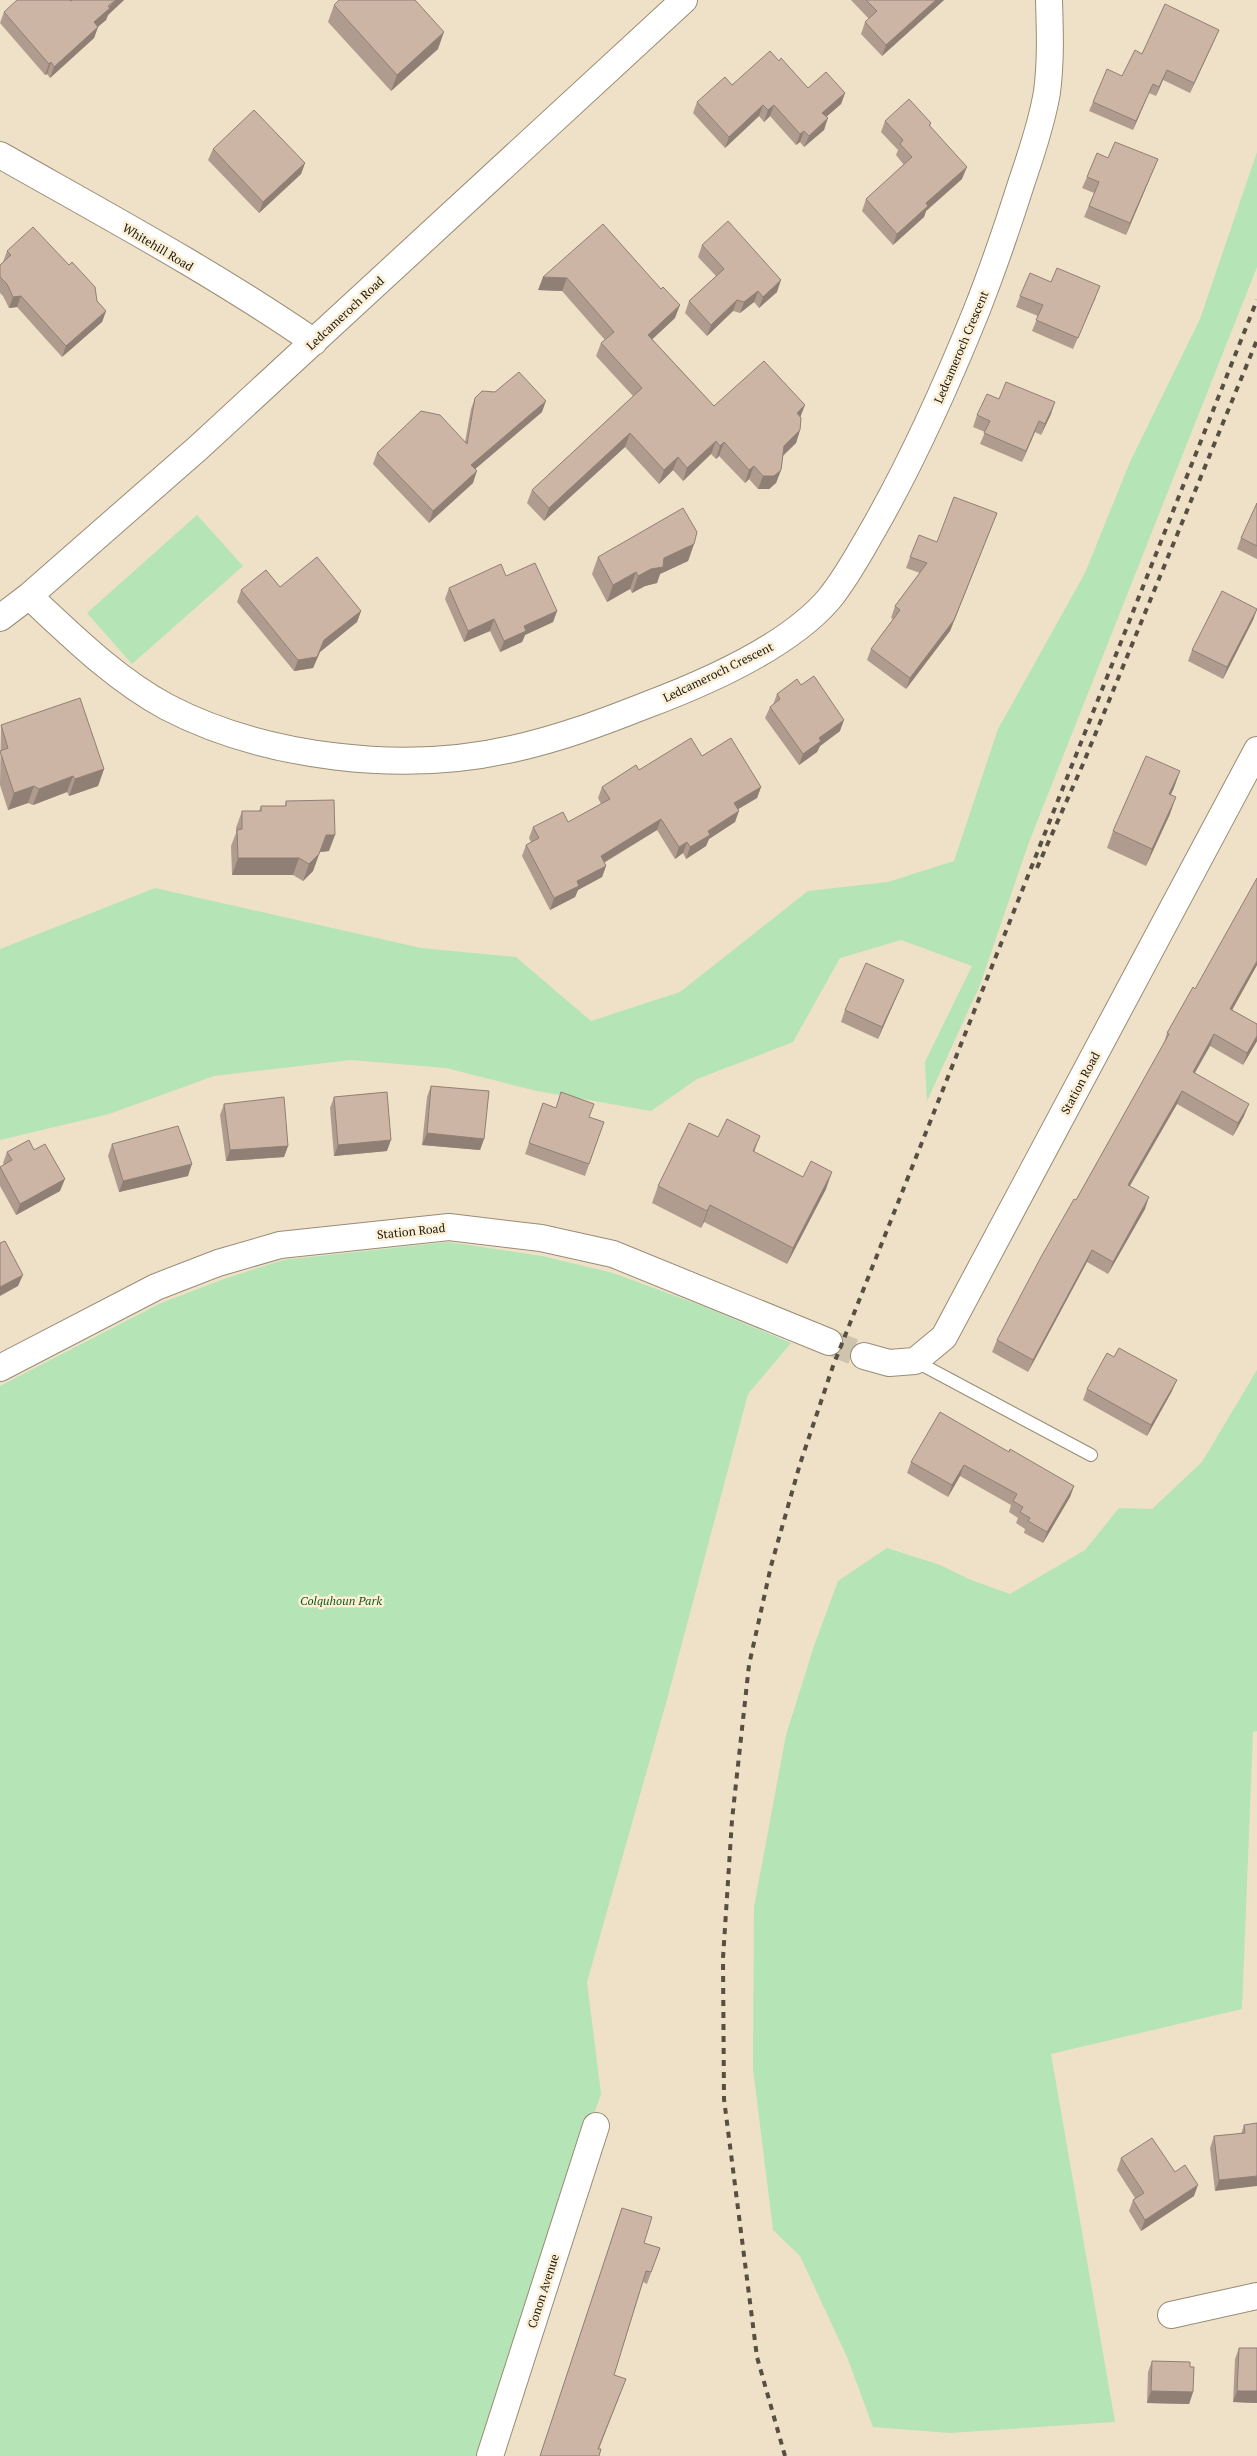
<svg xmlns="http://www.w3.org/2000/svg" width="1257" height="2456" font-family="'PT Serif',serif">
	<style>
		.green { fill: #b5e4b7 }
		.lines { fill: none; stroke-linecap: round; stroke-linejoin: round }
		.minor-tunnel { stroke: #cec3ac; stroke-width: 26; stroke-dasharray: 26 13; stroke-linecap: butt }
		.service-casing { stroke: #988c75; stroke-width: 14 }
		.minor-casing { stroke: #988c75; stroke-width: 28 }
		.service { stroke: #fff; stroke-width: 12 }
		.minor { stroke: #fff; stroke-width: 26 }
		.rail { stroke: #564f42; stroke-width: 4; stroke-dasharray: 6 6; stroke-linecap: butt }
		.wall { fill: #b09c8e }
		.shaded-wall { fill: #907f74 }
		.building { fill: #cdb5a5; stroke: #907f74 }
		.labels { text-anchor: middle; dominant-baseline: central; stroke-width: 5; stroke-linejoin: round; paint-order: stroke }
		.street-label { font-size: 12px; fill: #1c180f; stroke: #fbefd5 }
		.park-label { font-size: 12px; font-style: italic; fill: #115a1e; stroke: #fbefd5 }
	</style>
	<rect width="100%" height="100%" fill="#eee1c8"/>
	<path class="green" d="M1257 152V267L1029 842 980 985 927 1101 925 1062 972 966 901 940 840 958 793 1042 697 1079 651 1111 537 1091 446 1068 351 1060 214 1076 109 1114 0 1140V949L155 888 421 948 516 957 591 1021 680 992 808 891 888 882 954 861 998 729 1085 573 1130 462 1200 319Z
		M197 515 243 566 132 664 87 613Z
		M448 1242 542 1256 613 1273 705 1307 791 1343 748 1394 668 1696 587 1982 601 2094 476 2456H0V1386L159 1304 221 1280 283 1260Z
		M1257 1370V1731L1253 1732 1242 2009 1051 2054 1115 2422 950 2433 873 2427 847 2357 800 2256 773 2230 753 2069 754 1907 786 1735 814 1646 838 1581 887 1548 940 1565 971 1580 1010 1594 1085 1550 1119 1508 1152 1509 1202 1462Z"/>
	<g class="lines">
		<path class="minor-tunnel" d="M829 1342 864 1356"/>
		<defs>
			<path id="service" d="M915 1361 1091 1455"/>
			<path id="minor" d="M0 155C106 215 214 273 314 342
				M29 596C72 636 115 679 167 707 265 758 404 774 512 749 558 739 601 723 644 706 703 684 788 647 829 599 847 577 860 552 874 528 914 458 946 386 976 312 993 269 1008 225 1022 181 1032 152 1042 122 1047 92 1051 61 1050 31 1049 0
				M0 618 29 596 198 448 684 0
				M864 1356 889 1363 915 1361 944 1337 1257 750
				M0 1368 156 1287 218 1263 280 1245 449 1227 541 1238 613 1254 829 1342
				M1171 2315 1257 2296
				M490 2456 596 2126"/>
		</defs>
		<use href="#service" class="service-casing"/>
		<use href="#minor" class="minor-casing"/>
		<use href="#service" class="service"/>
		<use href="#minor" class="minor"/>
		<path class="rail" d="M1037 868 1083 764 1257 340
			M785 2456 757 2357 724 2099 723 1958 732 1820 749 1665 771 1566 800 1464 833 1366 1257 300"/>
	</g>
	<path class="wall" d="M72 0H124L108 15 106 20 98 27 94 38 50 78 47 74 45 75 0 23 4 12Z
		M851 0H944L882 56 861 34 865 22 869 19Z
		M334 5 438 49 391 91 328 22Z
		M1215 39 1190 93 1163 80 1156 96 1149 93 1133 130 1089 111 1093 102 1122 76 1142 54Z
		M779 61 808 88 845 93 841 104 826 117 824 130 804 147 800 142 796 145 770 116 764 122 759 116 725 148 693 113 697 102Z
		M885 121 931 123 930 127 962 179 926 211 924 217 893 245 862 211 866 199 904 165 896 155 898 150 881 132Z
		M213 149 305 163 301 174 259 213 208 160Z
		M1158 159 1126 235 1084 217 1094 193 1082 188 1087 177Z
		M603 224 675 318 652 339 714 406 800 417V430L796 443 783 456 781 470 776 483 769 489H758L749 479 745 483 719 456 716 459 711 454 683 481 673 470 659 484 625 447 544 521 527 503 532 490 633 396 596 356 601 343 605 340 562 291 538 290Z
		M702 245 777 292 759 308 754 302 740 313 733 311 707 336 685 313 689 301 716 276 698 257Z
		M7 251 97 301 106 311 102 322 62 357 17 307 9 308 3 296 0 293V265L3 262Z
		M1051 282 1096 297 1073 349 1032 331 1038 316 1016 307 1020 296Z
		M475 398 542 412 475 469 473 483 429 523 373 464 377 453 465 442 471 409Z
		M999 399 1051 414 1041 435 1035 432 1022 462 980 444 985 432 973 427 977 415Z
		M1257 503V559L1237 549 1241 538Z
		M997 513 950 631 906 689 867 660 871 649 893 619 891 618 895 606 920 573 906 568 910 557 937 542Z
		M694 544 688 561 660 574 657 583 645 586 632 593 630 589 607 602 592 574 598 557Z
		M506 576 557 611 553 622 525 635 522 642 500 652 490 631 464 642 445 599 449 588Z
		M280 587 361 611 357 622 320 652 313 668 294 671 237 602 241 590Z
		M1257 609 1253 620 1223 679 1188 661 1192 650Z
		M801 685 840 731 820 746 817 752 799 765 765 718 770 707 773 705 777 694Z
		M1 725 104 769 98 786 69 796 67 792 33 805 28 803 8 810 0 785Z
		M702 756 761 787 757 798 738 809 735 822 709 839 706 846 686 859 683 853 675 859 657 830 604 863 606 866 602 877 578 890 575 897 550 910 522 856 526 845 531 842 529 838 533 827 568 822 601 804 598 798 602 787 639 770Z
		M1174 788 1170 795V814L1146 866 1107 848 1113 831Z
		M286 801 329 851 320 852 313 871 303 881 293 875H232L231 846 236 833V828L242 811H259L261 806H285Z
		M1257 965 1232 1010 1257 1024V1041L1243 1065 1210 1046 1195 1073 1244 1116 1233 1136 1177 1104 1130 1186 1145 1209 1108 1274 1087 1262 1028 1372 992 1352 997 1340 1163 1046 1167 1033 1195 989Z
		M899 991 878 1039 841 1022 845 1010Z
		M431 1086 484 1139 480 1150 422 1145 427 1097Z
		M334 1097 387 1151 334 1156 330 1108Z
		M543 1103 555 1108 589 1117 604 1122 585 1176 525 1154Z
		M224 1104 288 1146 284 1157 226 1161 220 1115Z
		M718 1137 754 1152 826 1189 787 1264 704 1222 701 1228 652 1203 658 1186Z
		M112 1144 188 1176 119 1192 108 1156Z
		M34 1150 60 1191 16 1215 0 1186V1167L4 1165 3 1163 7 1152Z
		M1114 1357 1172 1391 1147 1436 1083 1400 1087 1389Z
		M1009 1452 1074 1486 1070 1497 1043 1543 1024 1533 1025 1529 1016 1523 1018 1518 1009 1512 1011 1505 960 1476 948 1497 907 1473 911 1462Z
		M1257 2123 1215 2191 1210 2148 1214 2136 1241 2134 1244 2125Z
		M1121 2158 1194 2196 1141 2231 1129 2211 1133 2200 1135 2198 1117 2170Z
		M622 2208 644 2243 660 2248 647 2284 643 2282 614 2375 626 2379 599 2449V2456H540Z
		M1239 2348H1257V2403L1233 2402 1235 2359Z
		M1152 2361 1190 2367 1193 2392 1189 2404 1147 2403 1148 2372Z"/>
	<path class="shaded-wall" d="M116 0H124L108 15 106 20 90 33 94 22Z
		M936 0H944L882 56 886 45Z
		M98 27 94 38 50 78 54 67Z
		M1219 30 1215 39 1190 93 1194 83Z
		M444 32 438 49 391 91 397 75Z
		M51 62 47 74 45 75 49 64Z
		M1167 70 1163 80 1156 96 1159 87Z
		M1153 84 1149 93 1133 130 1136 121Z
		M845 93 841 104 818 124 822 113Z
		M763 105 759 116 725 148 729 137Z
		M774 105 770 116 764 122 768 110Z
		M828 118 824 130 804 147 809 136Z
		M804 131 800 142 796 145 800 134Z
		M1158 159 1153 171 1126 235 1130 223Z
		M305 163 301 174 259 213 263 202Z
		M967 167 962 179 926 211 924 217 893 245 897 234 926 203Z
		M543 277 567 278 562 291 538 290Z
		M781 280 777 292 759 308 763 297Z
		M758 291 754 302 740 313 744 302Z
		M21 296 17 307 9 308 13 297Z
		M737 300 733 311 707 336 711 325Z
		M680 305 675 318 643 348 648 335Z
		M106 311 102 322 62 357 66 346Z
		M546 401 542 412 467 476 471 465Z
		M1055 402 1051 414 1041 435 1045 424Z
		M805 405 800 418 797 413Z
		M1039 421 1035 432 1022 462 1026 451Z
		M800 430 796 443 779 459 784 446Z
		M630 433 625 447 544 521 549 508Z
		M716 441 711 454 683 481 687 468Z
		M724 442 719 456 716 459 720 446Z
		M678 457 673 470 659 484 664 470Z
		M754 466 749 479 745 483 749 470Z
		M781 470 776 483 769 489H758L763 476Z
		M477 471 473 483 429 523 433 511Z
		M997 513 950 631 906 689 910 678Z
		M694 544 688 561 660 574 657 583 645 586 632 593 638 576 664 558Z
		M636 572 630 589 607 602 613 585Z
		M1257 609 1253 620 1223 679 1227 667Z
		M361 611 357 622 320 652 313 668 294 671 298 660 324 640Z
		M557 611 553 622 525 635 522 642 500 652 504 641 524 626Z
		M494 619 490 631 464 642 468 631Z
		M844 720 840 731 820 746 817 752 799 765 803 754 819 738Z
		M104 769 98 786 69 796 75 779Z
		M1180 771 1174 788 1163 811 1169 794Z
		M73 776 67 792 33 805 39 789Z
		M34 786 28 803 8 810 14 793Z
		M761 787 757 798 730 814 734 803Z
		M1176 797 1170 814 1146 866 1152 849Z
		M739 811 735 822 709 839 706 846 686 859 690 847 708 831Z
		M661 819 657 830 596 867 601 856Z
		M326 835H335L329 851 320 852Z
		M687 842 683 853 675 859 679 847Z
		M319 854 313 871 303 881 309 864Z
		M238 858H299L293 875H232Z
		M606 866 602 877 578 890 575 897 550 910 554 898 577 881Z
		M1257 961V965L1226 1021 1230 1009Z
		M904 980 899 991 878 1039 882 1027Z
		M1214 1034 1210 1046 1188 1084 1193 1072Z
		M1257 1036V1041L1243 1065 1247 1053Z
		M1182 1091 1177 1104 1123 1197 1128 1185Z
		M1249 1104 1244 1116 1233 1136 1238 1123Z
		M427 1133 484 1139 480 1150 422 1145Z
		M760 1136 754 1152 753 1151Z
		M391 1140 387 1151 334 1156 338 1145Z
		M288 1146 284 1157 226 1161 230 1150Z
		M192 1164 188 1176 119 1192 123 1181Z
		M832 1172 826 1189 787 1264 793 1248Z
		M65 1179 60 1191 16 1215 20 1204Z
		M1149 1197 1145 1209 1108 1274 1113 1262Z
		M710 1205 704 1222 701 1228 707 1211Z
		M1092 1250 1087 1262 1028 1372 1033 1360Z
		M23 1275 18 1286 0 1296V1287Z
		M1177 1380 1172 1391 1147 1436 1151 1425Z
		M964 1465 960 1476 948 1497 952 1485Z
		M1074 1486 1070 1497 1043 1543 1047 1532Z
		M1257 2176V2186L1215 2191 1219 2180Z
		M1198 2185 1194 2196 1141 2231 1145 2220Z
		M1151 2391 1193 2392 1189 2404 1147 2403Z
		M1237 2391H1257V2403L1233 2402Z"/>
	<path class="building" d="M17 0H70L71 1 72 0H116L108 6 110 8 94 22 98 27 54 67 51 62 49 64 4 12Z
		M339 0H415L444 32 397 75 334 5Z
		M866 0H936L886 45 865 22 877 11Z
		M1165 4 1219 30 1194 83 1167 70 1159 87 1153 84 1136 121 1093 102 1107 69 1122 76 1135 50 1142 54Z
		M770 51 779 61 781 58 808 88 826 72 845 93 822 113 828 118 809 136 804 131 800 134 774 105 768 110 763 105 729 137 697 102 725 77 732 85Z
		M909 99 931 123 929 125 967 167 926 203 928 206 897 234 866 199 912 157 900 144 903 140 885 121Z
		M254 110 305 163 263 202 213 149Z
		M1115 142 1158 159 1130 223 1089 206 1099 182 1087 177 1097 153 1108 158Z
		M728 221 781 280 763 297 758 291 744 302 737 300 711 325 689 301 724 269 702 245Z
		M603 224 661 289 663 287 680 305 648 335 714 406 764 361 805 405 797 413 801 418 800 430 784 446 781 470 774 476H763L754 466 749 470 724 442 720 446 716 441 687 468 678 457 664 470 630 433 549 508 532 490 642 388 601 343 614 332 567 278 543 277Z
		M33 227 69 265 72 262 95 287 97 301 106 311 66 346 21 296 13 297 7 284 0 277V265L11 255 7 251Z
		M1057 268 1100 286 1078 338 1036 320 1043 305 1020 296 1030 273 1051 282Z
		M519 372 546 401 471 465 477 471 433 511 377 453 421 411 440 415 467 444 475 398 482 391 495 392Z
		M1006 382 1055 402 1045 424 1039 421 1026 451 984 433 990 421 977 415 987 394 999 399Z
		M954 497 997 513 954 620 910 678 871 649 900 610 895 606 927 563 910 557 919 535 937 542Z
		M1257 503V546L1241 538Z
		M683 508 697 532 694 544 664 558 663 567 651 569 638 576 636 572 613 585 598 557Z
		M317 557 361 611 324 640 317 657 298 660 241 590 266 570 280 587Z
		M535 563 557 611 524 626 526 631 504 641 494 619 468 631 449 588 501 564 506 576Z
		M1222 591 1257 609 1227 667 1192 650Z
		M814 676 844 720 819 738 821 741 803 754 770 707 780 699 777 694 797 679 801 685Z
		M80 698 104 769 75 779 73 776 39 789 34 786 14 793 0 751 8 748 1 725Z
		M691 738 702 756 731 738 761 787 734 803 739 811 708 831 710 835 690 847 687 842 679 847 661 819 601 856 606 866 577 881 579 886 554 898 526 845 539 838 533 827 563 812 568 822 610 799 602 787 636 765 639 770Z
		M1146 756 1180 771 1169 794 1176 797 1152 849 1113 831Z
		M334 800 335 835H326L319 854 309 864 299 858H238L237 830 242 829V811H261V806H286V801Z
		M1257 878V961L1230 1009 1257 1024V1036L1247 1053 1214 1034 1193 1072 1249 1104 1238 1123 1182 1091 1128 1185 1149 1197 1113 1262 1092 1250 1033 1360 997 1340 1041 1257 1074 1199 1076 1200 1169 1034 1167 1033 1193 987 1195 989Z
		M866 963 904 980 882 1027 845 1010Z
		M431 1086 489 1091 484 1139 427 1133Z
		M387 1092 391 1140 338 1145 334 1097Z
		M561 1092 594 1104 589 1117 604 1122 589 1164 529 1143 543 1103 556 1108Z
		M284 1097 288 1146 230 1150 224 1104Z
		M727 1119 760 1136 753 1151 803 1177 811 1161 832 1172 793 1248 710 1205 707 1211 658 1186 689 1123 718 1137Z
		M178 1126 192 1164 123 1181 112 1144Z
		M29 1140 34 1150 45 1144 65 1179 20 1204 0 1167 12 1160 7 1152Z
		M5 1241 23 1275 0 1287V1243Z
		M1119 1348 1177 1380 1151 1425 1087 1389 1107 1353 1114 1357Z
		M940 1412 1009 1452 1010 1449 1074 1486 1047 1532 1028 1521 1030 1518 1020 1512 1023 1507 1013 1501 1017 1494 964 1465 952 1485 911 1462Z
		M1257 2123V2176L1219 2180 1214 2136 1245 2133 1244 2125Z
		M1152 2138 1175 2172 1185 2165 1198 2185 1145 2220 1133 2200 1144 2193 1121 2158Z
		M622 2208 652 2217 644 2243 660 2248 651 2272 646 2271 614 2375 626 2379 598 2449H601L599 2456H540Z
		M1239 2348H1257V2391H1237Z
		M1152 2361 1190 2362V2367H1194L1193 2392 1151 2391Z"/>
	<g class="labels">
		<g class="street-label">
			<text transform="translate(158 247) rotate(31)">Whitehill Road</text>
			<text transform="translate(345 313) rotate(-43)">Ledcameroch Road</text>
			<text transform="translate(961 347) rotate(-67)">Ledcameroch Crescent</text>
			<text transform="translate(718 672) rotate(-26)">Ledcameroch Crescent</text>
			<text transform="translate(1080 1083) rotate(-62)">Station Road</text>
			<text transform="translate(411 1231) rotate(-6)">Station Road</text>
			<text transform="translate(543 2291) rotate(-72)">Conon Avenue</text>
		</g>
		<g class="park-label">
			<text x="341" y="1600">Colquhoun Park</text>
		</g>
	</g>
</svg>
